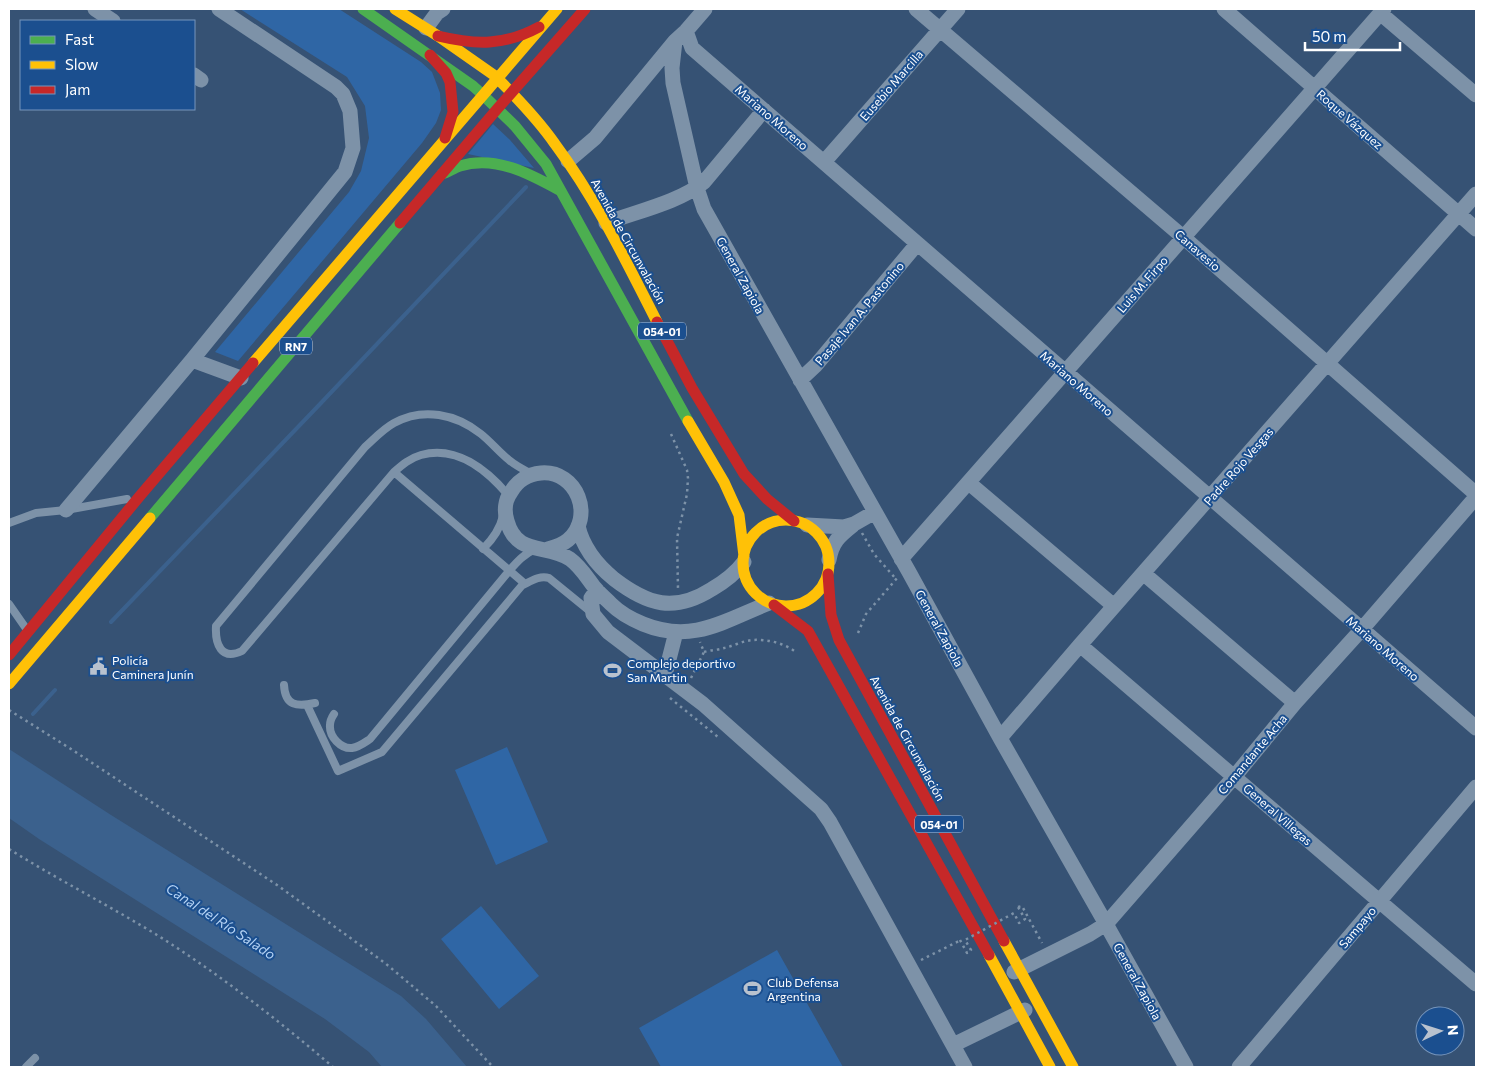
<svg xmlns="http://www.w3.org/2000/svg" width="1485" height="1076" font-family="Commissioner,sans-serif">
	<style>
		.green { fill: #2f66a5 }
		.water { fill: #3b618d }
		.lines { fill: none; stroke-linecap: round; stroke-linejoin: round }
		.stream { stroke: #3b618d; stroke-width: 4 }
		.path { stroke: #7d92a8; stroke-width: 2.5; stroke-dasharray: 2.5 4; stroke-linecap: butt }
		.lane { stroke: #7d92a8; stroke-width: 8 }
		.street { stroke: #7d92a8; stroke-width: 15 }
		.fast { stroke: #4caf50; stroke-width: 11 }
		.slow { stroke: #ffc107; stroke-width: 11 }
		.jam { stroke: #c62828; stroke-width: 11 }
		.path-bridge { stroke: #7d92a8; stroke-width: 2.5; stroke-dasharray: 2.5 4; stroke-linecap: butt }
		.labels { text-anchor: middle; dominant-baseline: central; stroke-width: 4; stroke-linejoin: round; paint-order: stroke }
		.shield { fill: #1b4f8f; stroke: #bbcadd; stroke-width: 1 }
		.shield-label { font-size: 11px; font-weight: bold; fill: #fff }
		.street-label { font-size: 12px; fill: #fff; stroke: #1b4f8f }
		.poi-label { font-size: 12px; fill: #fff; stroke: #1b4f8f; text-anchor: start }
		.water-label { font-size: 14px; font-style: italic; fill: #b5d3f5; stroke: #1b4f8f }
	</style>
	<rect width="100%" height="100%" fill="#365274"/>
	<path class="green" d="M240 9H339L421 62 432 72 440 93 441 110 436 123 422 143 238 361 215 352 349 192 361 171 369 138 365 106 347 77Z
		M493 124 510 140 534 168 468 154Z
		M507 747 548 842 496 865 455 770Z
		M481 906 539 976 499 1009 441 939Z
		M777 950 843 1067H661L639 1028Z"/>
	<path class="water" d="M9 749 111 815 401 996 426 1019 467 1067H382L369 1052 325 1019 39 839 9 818Z"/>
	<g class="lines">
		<path class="stream" d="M111 622 321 403 526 187
			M33 714 55 690"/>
		<path class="path" d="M671 434 687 470 688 478 687 494 677 538 678 589
			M862 533 874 554 896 579
			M858 633 866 614 898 577
			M704 652C711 650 718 650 724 648 733 646 743 641 752 640 767 639 785 643 797 653
			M691 678 704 652 700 642
			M670 698 718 737
			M9 710 71 749 277 885 385 963 436 1006 493 1067
			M9 849C57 879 108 905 157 935 219 974 277 1019 333 1067
			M1018 907 1022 906 1042 943
			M921 960 959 941"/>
		<path class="lane" d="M508 495C487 470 456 445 421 455 410 458 402 465 394 472L242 651C221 661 215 644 216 626L365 447C374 439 383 429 394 423 423 407 456 414 481 434 491 442 499 452 509 460 516 466 524 470 532 474
			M9 523 36 513 66 510 127 499
			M483 549C493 539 500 529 503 516
			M523 585C531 581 540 575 549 578L592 613
			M9 604 25 627
			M284 685C285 706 297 707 315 703
			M307 705 338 771 382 752 524 583 394 472
			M334 714C332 717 330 722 330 725 329 737 341 749 352 748 359 747 364 743 370 739L509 571C517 562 524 554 535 549
			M26 1067 35 1058"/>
		<path class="street" d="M95 9 113 21
			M705 9 686 31 675 41 672 68 673 83 697 188 704 209 909 572 1000 738 1106 924 1186 1067
			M916 9 1183 237 1476 494
			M1224 9 1476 229
			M1380 13 1476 95
			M426 28 437 13 443 9
			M686 31 692 48 1476 728
			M194 75 201 80
			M568 161 595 138 675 41
			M824 162 958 9
			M606 223C635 212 680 202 704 182L764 110
			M192 360 241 378
			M800 380 816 365 917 244
			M969 483 1114 606
			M66 510 192 360 345 172 353 148 350 111 343 94 336 87 219 9
			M807 525 844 527 854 524 875 512
			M578 526C583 548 597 565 614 579 648 605 674 613 712 589 724 582 735 574 744 562
			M548 549C555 547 562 545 568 540 595 517 577 470 541 473 528 474 517 481 511 492 505 500 504 511 507 521 517 557 546 543 570 559 581 567 587 578 595 588 600 594 606 599 611 604 620 613 631 619 643 624 692 644 724 621 769 603
			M901 559 1384 9
			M829 560C832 542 839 536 853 525
			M1143 573 1295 703
			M597 590 591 598 593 614 608 632 703 704 821 809 830 822 965 1067
			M1080 645 1476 984
			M665 675 676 632
			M1000 738 1080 645 1476 194
			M1014 972 1090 934 1106 924 1234 777 1295 703 1362 629 1476 497
			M953 1045 1025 1010
			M1239 1067 1476 787"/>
		<path class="fast" d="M363 9 473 86 483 95
			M484 96 515 126 546 164 688 421
			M442 174C448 172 454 168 460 166 496 155 530 174 561 191
			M150 518 400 223"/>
		<path class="slow" d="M395 9 438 36 498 78
			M500 81C520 101 539 121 555 144 596 199 626 261 657 322
			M253 363 557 9
			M688 421 724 482 739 515 744 556
			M743 563a43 43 0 1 1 86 0a43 43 0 1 1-86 0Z
			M9 684 150 518
			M1004 941 1073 1067
			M989 955 1050 1067"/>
		<path class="jam" d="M438 36C476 45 504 46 539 27
			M430 55 446 73 450 82 453 112 445 138
			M400 223 498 108 585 9
			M657 322 692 388 744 474 767 499 794 521
			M828 574 831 615 839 640 1004 941
			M774 605 808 631 989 955
			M9 655 139 497 253 363"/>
		<path class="path-bridge" d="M960 940 967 953 971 950 965 940 1014 913 1019 923 1025 919 1018 907"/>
	</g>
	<defs>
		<symbol id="civic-bare" viewBox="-9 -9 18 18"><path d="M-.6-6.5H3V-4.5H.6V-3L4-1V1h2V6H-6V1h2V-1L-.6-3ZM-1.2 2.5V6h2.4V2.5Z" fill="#b9c2ce" stroke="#1b4f8f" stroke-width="2.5" paint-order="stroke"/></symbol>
		<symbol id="stadium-bare" viewBox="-9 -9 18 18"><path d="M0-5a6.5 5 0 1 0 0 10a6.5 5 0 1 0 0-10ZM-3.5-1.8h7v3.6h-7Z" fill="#b9c2ce" stroke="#1b4f8f" stroke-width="2.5" paint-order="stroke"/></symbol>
	</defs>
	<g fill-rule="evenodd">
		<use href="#civic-bare" x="86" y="654" width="25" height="25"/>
		<use href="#stadium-bare" x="600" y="658" width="25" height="25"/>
		<use href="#stadium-bare" x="740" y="976" width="25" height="25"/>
	</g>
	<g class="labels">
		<g class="shield">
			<rect x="638" y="322.5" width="48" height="17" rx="4"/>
			<rect x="280" y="337.5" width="32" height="17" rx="4"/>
			<rect x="915" y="815.5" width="48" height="17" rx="4"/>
		</g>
		<g class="shield-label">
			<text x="662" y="331">054-01</text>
			<text x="296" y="346">RN7</text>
			<text x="939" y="824">054-01</text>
		</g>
		<g class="street-label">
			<text transform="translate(891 85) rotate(-49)">Eusebio Marcilla</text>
			<text transform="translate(772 117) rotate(41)">Mariano Moreno</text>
			<text transform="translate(1350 119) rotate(41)">Roque Vázquez</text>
			<text transform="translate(629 241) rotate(61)">Avenida de Circunvalación</text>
			<text transform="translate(1198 250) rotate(41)">Canavesio</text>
			<text transform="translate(741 275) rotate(61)">General Zapiola</text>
			<text transform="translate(1142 284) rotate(-49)">Luis M. Firpo</text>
			<text transform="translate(859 313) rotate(-50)">Pasaje Ivan A. Pastonino</text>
			<text transform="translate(1077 383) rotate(41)">Mariano Moreno</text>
			<text transform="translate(1238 466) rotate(-49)">Padre Rojo Vesgas</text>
			<text transform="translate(940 628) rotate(61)">General Zapiola</text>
			<text transform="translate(1383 648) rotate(41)">Mariano Moreno</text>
			<text transform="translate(908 738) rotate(61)">Avenida de Circunvalación</text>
			<text transform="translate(1252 754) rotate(-50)">Comandante Acha</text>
			<text transform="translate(1278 814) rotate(41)">General Villegas</text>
			<text transform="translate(1357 927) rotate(-50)">Sampayo</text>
			<text transform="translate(1138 981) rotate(61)">General Zapiola</text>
		</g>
		<g class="poi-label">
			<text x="112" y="660">Policía<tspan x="112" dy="14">Caminera Junín</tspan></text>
			<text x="627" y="663">Complejo deportivo<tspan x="627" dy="14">San Martin</tspan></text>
			<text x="767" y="982">Club Defensa<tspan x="767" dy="14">Argentina</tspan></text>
		</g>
		<g class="water-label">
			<text transform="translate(221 921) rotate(33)">Canal del Río Salado</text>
		</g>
	</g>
	<rect width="1485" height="1076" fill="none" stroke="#ffffff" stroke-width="20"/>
	<rect x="20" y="20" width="175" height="90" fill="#1b4f8f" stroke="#7695bc"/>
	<rect x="30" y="36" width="25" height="8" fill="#4caf50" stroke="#7695bc"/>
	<text x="65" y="45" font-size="15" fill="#ffffff">Fast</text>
	<rect x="30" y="61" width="25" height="8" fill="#ffc107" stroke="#7695bc"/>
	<text x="65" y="70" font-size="15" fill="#ffffff">Slow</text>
	<rect x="30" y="86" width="25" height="8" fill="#c62828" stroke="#7695bc"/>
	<text x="65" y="95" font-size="15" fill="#ffffff">Jam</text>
	<g transform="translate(1440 1031) rotate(86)"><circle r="24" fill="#1b4f8f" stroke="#7695bc"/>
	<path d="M0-4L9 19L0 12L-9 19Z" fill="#b9c2ce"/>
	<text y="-8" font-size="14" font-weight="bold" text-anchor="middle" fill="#ffffff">N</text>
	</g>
	<path d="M1305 42v8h95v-8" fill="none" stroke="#ffffff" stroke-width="2.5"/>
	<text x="1312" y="42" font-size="15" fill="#ffffff" stroke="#1b4f8f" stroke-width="4" paint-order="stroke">50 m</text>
</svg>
